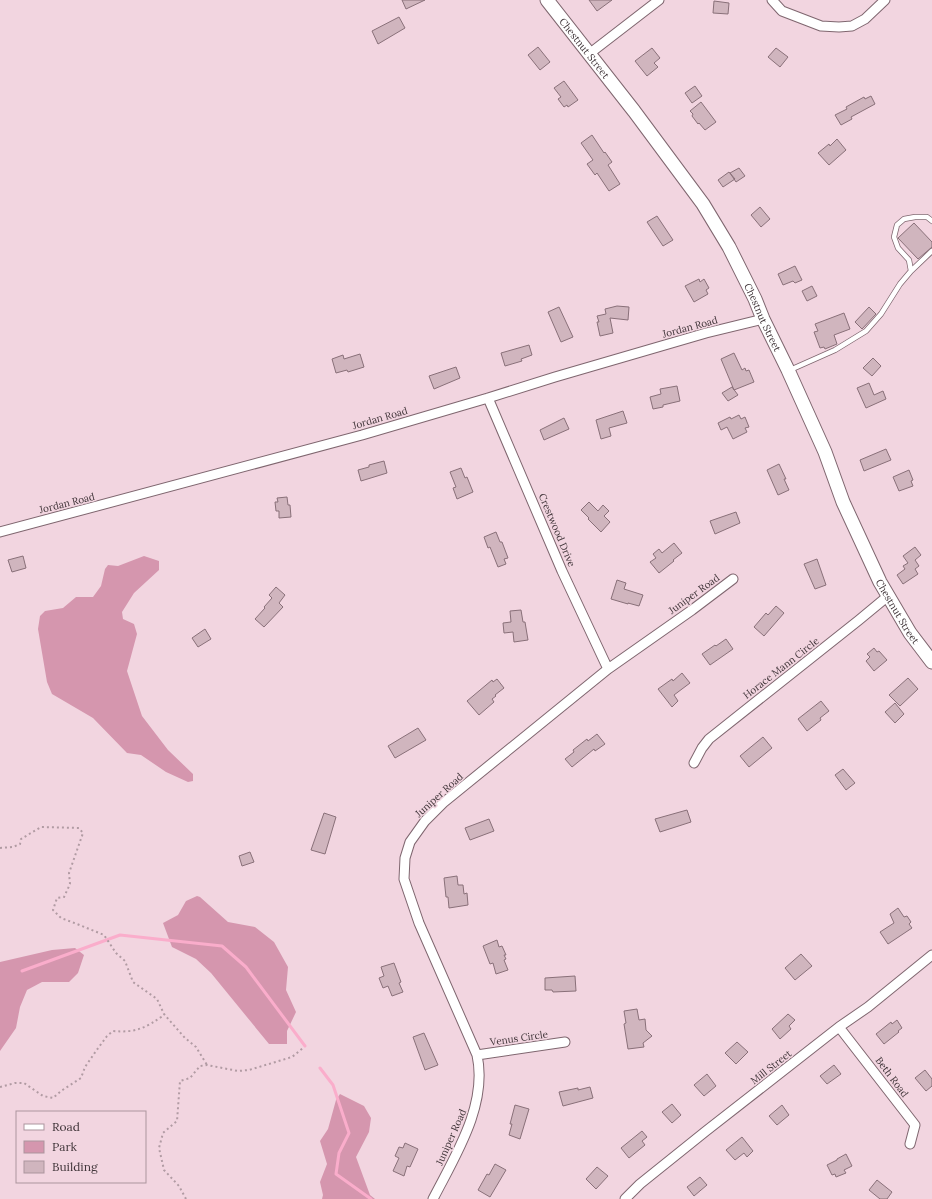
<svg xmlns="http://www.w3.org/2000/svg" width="932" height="1199" font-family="Lora,serif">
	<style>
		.green { fill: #d596ae }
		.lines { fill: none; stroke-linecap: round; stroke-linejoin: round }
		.stream { stroke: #faadcb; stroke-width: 3 }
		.building { fill: #d0b5be; stroke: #897079 }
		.lane-casing { stroke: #7f666f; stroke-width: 6 }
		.street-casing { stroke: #7f666f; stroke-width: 11 }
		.secondary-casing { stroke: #7f666f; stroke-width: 15 }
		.path { stroke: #b19ba3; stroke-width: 2; stroke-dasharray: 2 3; stroke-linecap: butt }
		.lane { stroke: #fff; stroke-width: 4.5 }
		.street { stroke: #fff; stroke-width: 9 }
		.secondary { stroke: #fff; stroke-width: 13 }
		.labels { text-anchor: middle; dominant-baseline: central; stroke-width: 3; stroke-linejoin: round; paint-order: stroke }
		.street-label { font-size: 10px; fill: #403539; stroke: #f2d5e0 }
	</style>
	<rect width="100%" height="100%" fill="#f2d5e0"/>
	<path class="green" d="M144 556 159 561V570L134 593 122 612 123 619 134 624 137 634 127 671 142 716 168 750 193 774V781L188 782 166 772 141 755 127 753 93 718 52 694 47 682 38 629 40 616 45 611 63 608 76 597H93L101 586 105 569 108 565 118 566Z
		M197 896 200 897 228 922 255 927 274 942 288 967 286 990 296 1012 287 1031V1044H269L211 973 196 959 172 947 163 923 178 915 186 901Z
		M75 948 84 955 78 973 69 982H42L27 990 20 1007 16 1028 0 1051V962L52 950Z
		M340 1094 364 1106 371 1118 369 1132 356 1157 370 1195 375 1199H322L323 1195 320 1182 327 1164 320 1141 328 1129 336 1100Z"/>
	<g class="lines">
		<path class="stream" d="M22 971 120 935 222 946 246 967 305 1046
			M320 1068 333 1085 349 1133 339 1153 336 1174 371 1199"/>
	</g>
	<path class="building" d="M402 0H425L406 9Z
		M589 0H612L597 11Z
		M714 1 729 3 728 14 713 13Z
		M399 17 405 28 378 44 372 31Z
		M538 47 550 62 540 70 528 55Z
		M652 48 660 58 654 63 658 67 647 76 635 61Z
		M776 48 788 57 780 67 768 57Z
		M564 81 578 100 568 107 567 105 564 107 558 99 561 97 554 88Z
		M695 86 702 96 692 103 685 93Z
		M871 96 875 104 851 117 852 119 841 125 835 115 847 109 846 107 864 97 865 99Z
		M701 102 716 122 705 130 699 123 698 124 692 116 693 114 690 111Z
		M592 135 604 153 605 152 612 162 608 165 620 184 609 191 597 173 595 175 587 164 593 160 581 143Z
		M837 139 846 150 829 165 818 153 829 144 830 146Z
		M739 168 745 176 736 182 730 173Z
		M729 172 735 179 723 187 718 180Z
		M760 207 770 219 761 227 751 215Z
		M657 216 673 240 663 246 647 222Z
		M914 223 932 242V247L918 259 898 238Z
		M795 266 802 280 795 283 793 281 783 285 778 274Z
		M699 279 700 282 704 279 709 288 706 290 708 294 694 302 685 286Z
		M812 286 817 296 807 301 802 291Z
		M617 306 629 307 628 320 610 318 613 333 600 336 597 322H599L597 316 606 314 605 309Z
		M559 307 573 337 561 342 548 312Z
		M869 307 876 314 862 329 855 322Z
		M844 313 850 329 834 335 837 344 825 349 824 347 820 348 814 332 818 331 815 324Z
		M529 345 532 355 521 359 522 361 505 366 501 353Z
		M734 353 742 370 745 368 746 371 749 370 754 382 734 390 721 359Z
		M360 354 364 367 348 372 347 370 336 373 332 359 343 355 344 359Z
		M873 358 881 366 872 376 863 368Z
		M456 367 460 378 434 389 429 376Z
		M869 383 874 395 883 391 886 399 866 408 857 388Z
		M677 386 680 401 663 405V407L653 409 650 397 661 394 660 389Z
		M732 387 738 395 728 401 722 393Z
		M623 411 627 423 609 428 611 436 601 439 596 420Z
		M739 415 741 419 745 417 749 427 745 428 747 432 733 439 727 427 721 430 718 423 730 417 731 419Z
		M564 418 569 429 544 440 540 430Z
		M886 449 891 460 864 471 860 460Z
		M384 461 387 473 361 481 358 470 369 467V465Z
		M779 464 786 479H784L789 490 778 495 767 470Z
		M461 468 465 478 467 477 473 492 457 499 453 488 456 487 450 472Z
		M909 470 913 480 911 481 913 486 899 491 893 477Z
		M287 497 288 505H290L291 517 279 518V511H276L275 502H278L277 498Z
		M589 502 598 511 603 505 609 511 604 516 610 522 601 532 588 519 589 518 581 510Z
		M736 512 740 523 715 534 710 521Z
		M496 532 500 542H502L508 558 504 559 506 564 498 567 490 547 488 548 484 537Z
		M674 543 682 553 673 560 674 561 659 573 650 562 656 558 653 554 659 549 662 553Z
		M915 547 921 555 915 560 919 566 915 569 918 574 903 584 897 575 905 569 903 566 908 563 903 556Z
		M23 556 26 568 12 572 8 560Z
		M817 559 826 585 815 589 804 564Z
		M617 580 626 583 624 589 643 595 639 606 628 603V604L611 599Z
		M276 587 285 595 279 603 283 607 264 627 255 619 265 608 264 607 272 598 269 595Z
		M776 606 784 613 764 636 754 627 766 613 768 615Z
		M521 610 523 622H525L528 640 514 642 513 632 504 633 503 623 511 622 510 611Z
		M205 629 211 639 198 647 192 638Z
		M726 639 733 649 710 665 702 654 715 645 716 646Z
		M874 648 877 652 879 651 887 660 874 671 866 661 870 657 867 654Z
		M682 673 690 683 674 695 678 701 672 707 658 689 672 679 673 681Z
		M908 678 918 689 900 706 889 695Z
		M497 679 504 688 495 695 496 696 492 699 494 702 479 715 467 701 492 680 493 682Z
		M821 701 829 711 820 718 821 720 807 731 798 719Z
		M895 703 904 714 895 723 885 712Z
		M418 728 426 740 395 758 388 746Z
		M597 734 605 744 595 751 594 749 572 767 565 759 574 752 573 750 587 739 588 741Z
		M763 737 772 748 749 767 740 756Z
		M843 769 855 783 846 790 835 775Z
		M687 810 691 822 660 832 655 819Z
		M324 813 336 817 325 854 311 850Z
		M489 819 494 831 470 840 465 828Z
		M250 852 254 862 242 866 239 856Z
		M457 876 458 885H463L464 894 467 893 468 905 449 908 448 897H446L444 878Z
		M898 908 904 917 907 916 911 922 909 924 912 928 888 944 880 932 894 923 890 914Z
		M497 940 499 947 502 946 506 955H504L506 959 504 960 508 970 496 974 493 963 490 964 483 946Z
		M801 954 812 966 795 980 785 968Z
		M394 963 401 982 399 983 403 992 392 996 388 986 383 988 379 978 384 976 381 967Z
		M575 976 576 991 553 992 552 990H545V978Z
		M637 1009 639 1020 645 1019 646 1030 652 1036 643 1043 644 1047 628 1049 624 1024 626 1023 624 1011Z
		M788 1014 795 1020 789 1026 791 1029 780 1039 772 1029Z
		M897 1020 902 1028 898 1031 899 1032 884 1044 876 1034 891 1022 892 1024Z
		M424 1033 438 1065 425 1070 413 1037Z
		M737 1042 748 1052 736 1064 725 1053Z
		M834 1065 841 1074 827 1084 820 1076Z
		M925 1070 932 1079V1086L926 1091 915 1078Z
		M707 1074 716 1086 704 1096 694 1085Z
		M590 1087 593 1098 563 1106 559 1092 578 1088V1090Z
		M672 1104 681 1115 672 1123 662 1112Z
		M515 1105 529 1109 520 1139 509 1135 512 1124H510Z
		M782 1105 789 1115 777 1125 769 1116Z
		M642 1131 647 1137 642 1141 645 1145 629 1158 621 1148Z
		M742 1137 753 1151 747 1157 744 1153 735 1160 726 1150Z
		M405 1143 418 1149 410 1167 407 1166 404 1176 393 1171 399 1158 395 1156 399 1147 403 1148Z
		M846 1154 852 1166 844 1170 846 1173 836 1177 835 1174 832 1175 827 1165 837 1160V1159Z
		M495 1164 506 1170 490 1197 478 1190 487 1174 489 1175Z
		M597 1167 608 1176 596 1189 586 1179Z
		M700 1177 707 1185 694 1196 687 1187Z
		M877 1180 892 1192 887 1199H880L869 1190Z"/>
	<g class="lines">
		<defs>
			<path id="lane" d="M911 271 909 260 898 248 894 237 897 225 904 219 915 217H927L932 221
				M790 370 835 350 866 331 881 314 900 284 911 271 932 251"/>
			<path id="street" d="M772 0 782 11 821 26 839 27 852 26 865 19 885 0
				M589 54 659 0
				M488 398 562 571 608 669
				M0 532 362 435 488 398 555 377 706 333 763 319
				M694 763 702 748 709 739 859 620 888 596
				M839 1027 915 1125 910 1144
				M477 1055 565 1042
				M433 1199C455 1156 488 1105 477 1055L419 923 404 879 405 858 410 842 425 821 443 803 608 669 692 610 733 579
				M625 1199 640 1184 706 1131 839 1027 868 1007 932 955"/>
			<g id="secondary">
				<path id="s1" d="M547 0 634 111 703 204 729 247 755 299 763 319 788 370 825 452 843 502 880 582 910 633 932 662"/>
			</g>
		</defs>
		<use href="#lane" class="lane-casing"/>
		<use href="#street" class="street-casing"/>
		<use href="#secondary" class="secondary-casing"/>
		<path class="path" d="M0 848 13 847 20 844 21 839 41 827 79 828 83 833 69 873 70 884 64 897 57 898 53 910 61 918 77 924 104 935 116 953 125 961 133 982 157 999 164 1014 185 1038 196 1047 207 1065
			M0 1087 15 1083H24L43 1096 53 1098 61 1091 81 1078 85 1067 96 1051 107 1036 113 1031C135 1033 146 1028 164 1015
			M186 1199 179 1186 164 1170 159 1148 163 1133 177 1121 180 1081 190 1078 200 1066 207 1065 238 1071 249 1070 292 1057 303 1048"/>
		<use href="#lane" class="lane"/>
		<use href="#street" class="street"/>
		<use href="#secondary" class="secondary"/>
	</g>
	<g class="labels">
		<g class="street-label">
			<text stroke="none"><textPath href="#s1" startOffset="61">Chestnut Street</textPath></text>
			<text stroke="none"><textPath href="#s1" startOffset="385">Chestnut Street</textPath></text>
			<text transform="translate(690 327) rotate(-15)">Jordan Road</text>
			<text transform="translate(380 418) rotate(-16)">Jordan Road</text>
			<text transform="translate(67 503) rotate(-14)">Jordan Road</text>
			<text transform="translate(557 530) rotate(67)">Crestwood Drive</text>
			<text transform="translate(694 594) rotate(-36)">Juniper Road</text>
			<text stroke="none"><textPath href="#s1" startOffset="709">Chestnut Street</textPath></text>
			<text transform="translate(781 668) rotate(-38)">Horace Mann Circle</text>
			<text transform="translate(439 795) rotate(-42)">Juniper Road</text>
			<text transform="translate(519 1038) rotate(-8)">Venus Circle</text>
			<text transform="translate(771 1067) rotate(-38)">Mill Street</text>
			<text transform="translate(892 1077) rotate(53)">Beth Road</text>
			<text transform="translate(451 1137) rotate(-66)">Juniper Road</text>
		</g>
	</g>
	<rect x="16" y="1111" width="130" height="72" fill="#f2d5e0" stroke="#ab959d"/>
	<rect x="24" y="1124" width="20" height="6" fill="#ffffff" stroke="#ab959d"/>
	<text x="52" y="1131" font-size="12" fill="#403539">Road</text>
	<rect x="24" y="1141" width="20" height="12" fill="#d596ae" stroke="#ab959d"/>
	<text x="52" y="1151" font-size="12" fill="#403539">Park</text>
	<rect x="24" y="1161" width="20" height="12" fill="#d0b5be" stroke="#ab959d"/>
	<text x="52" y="1171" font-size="12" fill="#403539">Building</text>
</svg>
